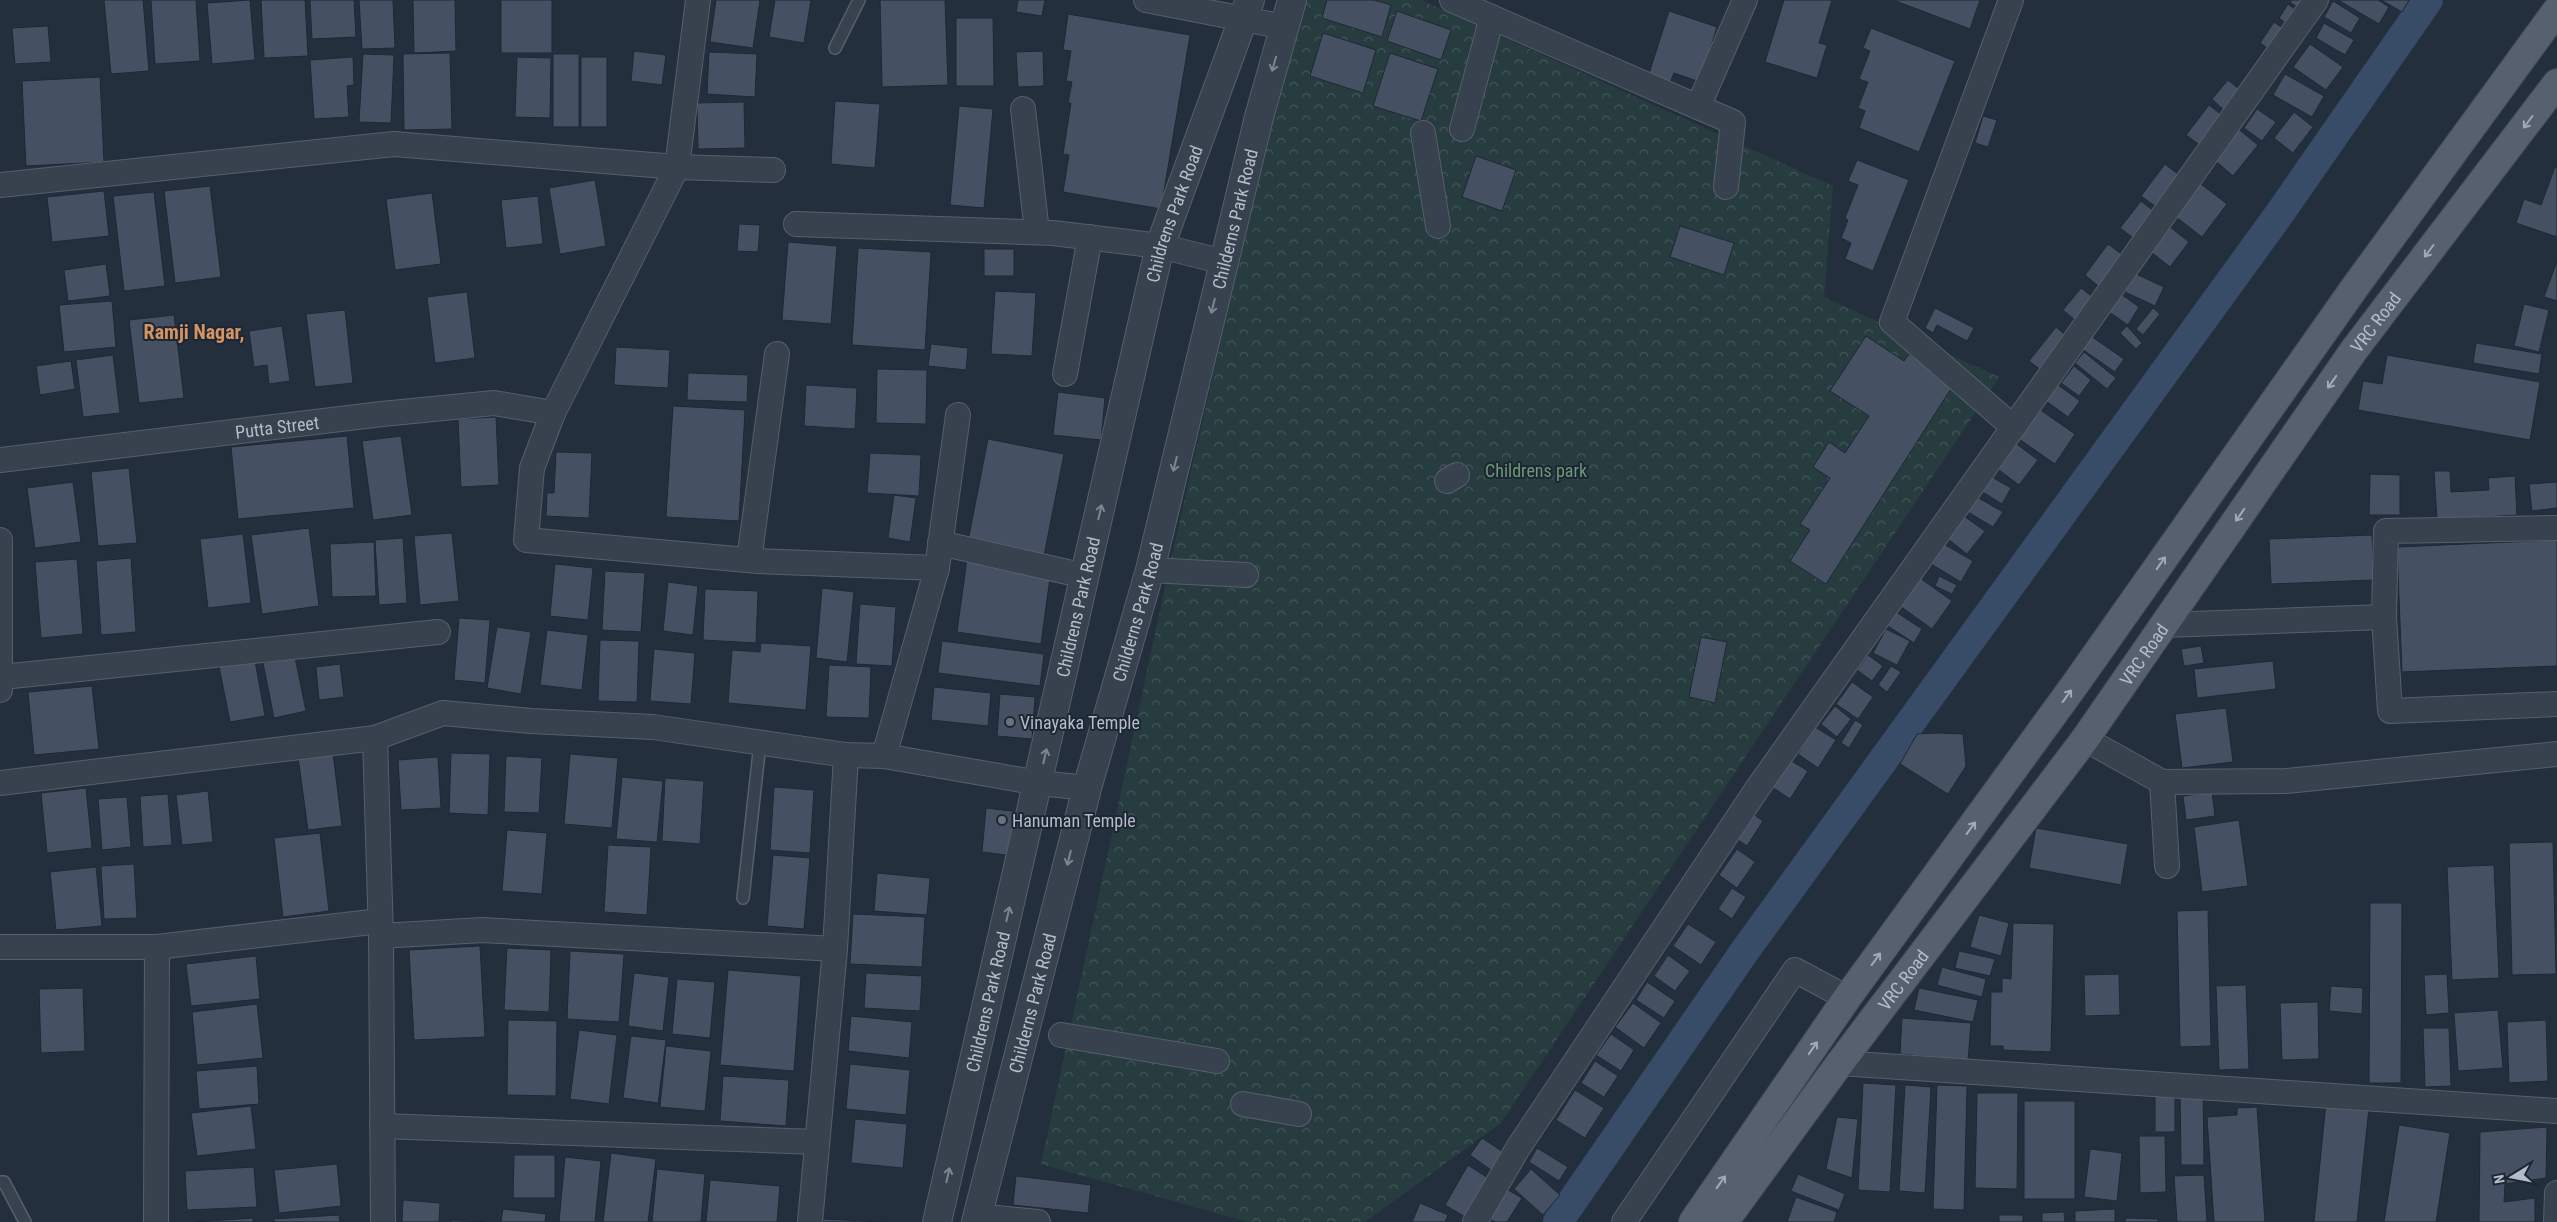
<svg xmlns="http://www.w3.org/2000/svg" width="2557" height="1222" font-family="'Roboto Condensed',sans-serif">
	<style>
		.park { fill: url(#park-crowns) }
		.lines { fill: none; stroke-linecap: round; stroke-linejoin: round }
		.canal { stroke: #394c67; stroke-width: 30 }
		.building { fill: #455162; stroke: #1f2835 }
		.service-casing { stroke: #565f6c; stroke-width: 14 }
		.minor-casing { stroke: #565f6c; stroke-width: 26 }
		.tertiary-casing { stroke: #565f6c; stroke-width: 30 }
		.primary-casing { stroke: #414a57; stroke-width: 30 }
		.service { stroke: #38414e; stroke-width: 11 }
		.minor { stroke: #38414e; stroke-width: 24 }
		.tertiary { stroke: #38414e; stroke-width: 28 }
		.primary { stroke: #56606e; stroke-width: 28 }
		.oneway { stroke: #7c8592 }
		.oneway2 { stroke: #a1aab7 }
		.worship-dot { fill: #6b7280; stroke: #1d2633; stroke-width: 2 }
		.labels { text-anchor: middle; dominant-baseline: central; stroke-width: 4; stroke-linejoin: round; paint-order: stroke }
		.street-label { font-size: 18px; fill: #b4bcc9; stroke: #1d2633 }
		.park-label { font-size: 18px; fill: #6b9a76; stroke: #1d2633 }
		.poi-label { font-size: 18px; fill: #b4bcc9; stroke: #1d2633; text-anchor: start }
		.quarter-label { font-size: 20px; font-weight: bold; fill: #d59563; stroke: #1d2633 }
	</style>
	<defs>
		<pattern id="park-crowns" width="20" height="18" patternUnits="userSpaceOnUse" patternTransform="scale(1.25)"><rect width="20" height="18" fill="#263c3f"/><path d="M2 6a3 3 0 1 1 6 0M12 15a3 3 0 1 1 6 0" fill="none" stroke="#435659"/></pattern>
	</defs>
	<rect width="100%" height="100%" fill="#242f3e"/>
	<path class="park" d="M1299 0H1421L1833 186 1824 297 1999 377 1501 1123 1365 1222H1248L1041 1164 1172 555Z"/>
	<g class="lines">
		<path class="canal" d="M1558 1222 1744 952 2280 213 2428 0"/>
	</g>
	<path class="building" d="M104 0H143L149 71 111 74Z
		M151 0H196L200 61 155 64Z
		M250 0 255 60 212 64 207 3Z
		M261 0H305L308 56 264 58Z
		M310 0H354L356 37 312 39Z
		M359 0H393L395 48 362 49Z
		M413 0H455L456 51 414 53Z
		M501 0H552V53H501Z
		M716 0H760L753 48 710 42Z
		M775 0H811L804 43 769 37Z
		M880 0H945L948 85 882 87Z
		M1018 0H1045L1042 16 1016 12Z
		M1327 0H1374L1391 5 1382 37 1322 18Z
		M1784 0H1832L1819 43 1827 45 1817 78 1765 62Z
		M1893 0H1980L1970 29Z
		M2292 0H2314L2305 13 2290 2Z
		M2338 0H2378L2389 7 2379 24Z
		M2381 0H2409L2402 12Z
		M2333 1 2360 18 2351 33 2324 17Z
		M2288 4 2303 16 2293 29 2279 18Z
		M1397 11 1451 30 1441 60 1387 41Z
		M1669 11 1717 27 1700 82 1674 73 1668 88 1647 80Z
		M1068 14 1190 35 1161 209 1063 192 1069 155 1063 154 1071 103H1068L1072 82 1066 81 1071 51 1063 50Z
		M956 18H993L994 86H956Z
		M2274 22 2284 29 2270 50 2260 43Z
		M2324 23 2354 40 2345 55 2316 38Z
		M48 26 51 62 15 64 12 28Z
		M1871 28 1955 61 1919 152 1859 128 1865 111 1858 108 1868 82 1859 79 1870 51 1863 48Z
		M1323 33 1376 50 1363 93 1310 76Z
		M2310 44 2343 67 2326 90 2293 67Z
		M634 51 666 55 662 85 631 81Z
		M1043 51 1044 86 1018 87 1016 52Z
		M709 52 757 54 755 97 707 94Z
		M450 53 452 129 404 130 403 54Z
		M1390 53 1438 69 1421 121 1373 106Z
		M363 54 394 55 391 123 359 122Z
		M553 54H579V127H553Z
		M353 57 354 85 347 86 349 117 314 119 310 60Z
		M517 57 551 58 550 118 515 117Z
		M581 57H607V127H581Z
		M2285 74 2324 96 2312 117 2273 95Z
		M100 77 104 162 26 166 22 81Z
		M2228 80 2244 93 2227 113 2212 99Z
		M835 101 880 104 875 168 831 164Z
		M744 102 745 148 698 149 697 103Z
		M2209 105 2227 119 2204 148 2186 135Z
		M959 106 993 109 984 208 950 205Z
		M2257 109 2276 122 2262 141 2244 128Z
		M2294 112 2313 127 2293 153 2274 138Z
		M1983 116 1997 120 1988 147 1975 143Z
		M2236 127 2258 145 2233 176 2211 157Z
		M1476 156 1516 170 1502 211 1462 197Z
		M1857 160 1909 180 1873 271 1845 259 1851 243 1841 238 1848 220 1845 218 1858 185 1848 181Z
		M2165 164 2179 175 2155 206 2141 196Z
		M2555 167 2557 168V237L2516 223 2524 199 2541 205Z
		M595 180 606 246 560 254 549 188Z
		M2197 181 2227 204 2202 237 2172 214Z
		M210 186 221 277 175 283 164 191Z
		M104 191 109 236 52 242 47 197Z
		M154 192 165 286 124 291 113 196Z
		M432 193 441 264 395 270 386 199Z
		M538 196 543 244 506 248 501 200Z
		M2141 201 2156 213 2136 240 2120 228Z
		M2165 223 2189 242 2170 267 2146 248Z
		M739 224 760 225 758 252 737 251Z
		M1680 226 1734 243 1724 275 1670 257Z
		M788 242 837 246 831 324 782 320Z
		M2108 244 2127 258 2103 290 2085 275Z
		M858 248 931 252 925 350 852 345Z
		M984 249H1014V276H984Z
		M2557 261V301L2544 297Z
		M106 264 110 296 68 301 64 270Z
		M2134 273 2164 287 2155 306 2125 292Z
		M2081 288 2094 298 2076 321 2063 310Z
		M995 291 1036 293 1032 356 991 354Z
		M467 292 475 358 435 363 427 297Z
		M2121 294 2139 307 2128 325 2109 312Z
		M112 301 116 347 64 352 59 305Z
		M2524 304 2549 310 2539 352 2514 346Z
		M1935 308 1974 328 1967 341 1937 325 1933 333 1925 328Z
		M2153 308 2160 314 2143 335 2136 329Z
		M345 310 353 383 315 387 306 314Z
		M174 315 184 398 139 403 129 320Z
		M282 326 290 381 269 384 267 365 254 367 249 331Z
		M2127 326 2142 343 2136 349 2120 333Z
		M2056 327 2068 337 2042 371 2029 361Z
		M1866 336 1904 361 1909 354 1954 384 1826 584 1790 561 1810 530 1800 524 1830 478 1813 467 1829 442 1845 453 1869 416 1830 391Z
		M2091 336 2124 359 2115 372 2082 349Z
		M2476 343 2542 354 2539 374 2473 363Z
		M931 344 968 348 966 370 928 366Z
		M616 347 670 350 668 388 614 385Z
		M2084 352 2116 378 2107 389 2075 363Z
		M113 355 120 413 83 417 76 360Z
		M2387 355 2540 382 2530 440 2358 410 2363 381 2382 384Z
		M71 361 75 389 40 395 36 366Z
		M2074 366 2091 380 2079 396 2061 383Z
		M877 369 927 370 926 424 876 423Z
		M688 373 748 375 747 402 687 400Z
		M806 385 857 388 855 429 804 426Z
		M2058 385 2080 401 2068 417 2046 401Z
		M1058 392 1105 398 1101 440 1053 435Z
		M673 406 745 410 739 521 666 517Z
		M2039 409 2075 434 2055 464 2019 439Z
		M496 417 499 485 461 487 458 419Z
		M347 436 354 508 238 519 231 447Z
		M401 436 412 515 373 520 362 441Z
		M988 439 1064 454 1044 556 968 541Z
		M2014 442 2038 460 2019 485 1995 467Z
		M556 452 592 453 589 518 546 516 547 493H554Z
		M870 453 921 455 919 496 867 493Z
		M129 468 137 543 98 546 91 472Z
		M2434 471H2450L2451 492 2489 490 2488 478 2515 476 2517 515 2437 520Z
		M2370 474 2400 475V515H2369Z
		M1990 476 2011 488 2002 504 1981 491Z
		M73 482 81 542 35 548 27 488Z
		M2557 482V508L2532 511 2529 484Z
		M894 495 916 498 910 542 888 538Z
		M1977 497 2003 512 1993 527 1968 512Z
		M1961 514 1985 531 1967 554 1944 536Z
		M309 528 319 606 262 614 251 535Z
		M452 533 459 601 420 605 414 536Z
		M243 534 251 603 208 608 200 539Z
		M2372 535 2374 580 2271 584 2269 539Z
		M403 538 407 603 379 605 375 540Z
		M2557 540V666L2402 672 2397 547Z
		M374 542 376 596 332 597 330 544Z
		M1942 543 1973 561 1961 582 1931 564Z
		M131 558 136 632 101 635 96 561Z
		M77 559 83 634 41 638 35 562Z
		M967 559 1051 570 1041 644 957 632Z
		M555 564 593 568 588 620 550 616Z
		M605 571 645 573 641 632 602 630Z
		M1939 576 1957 585 1952 594 1935 586Z
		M1920 578 1952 601 1932 629 1900 606Z
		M668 582 698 586 693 635 663 631Z
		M822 588 854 592 847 662 816 658Z
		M705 589 758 591 756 643 703 640Z
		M860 604 896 607 892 666 856 664Z
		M1896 612 1922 629 1914 643 1888 626Z
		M459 618 490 620 485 683 454 680Z
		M497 627 531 632 521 694 487 688Z
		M1886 629 1910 641 1897 665 1873 653Z
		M547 630 588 635 582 690 540 685Z
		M1701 637 1727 642 1715 703 1689 697Z
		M600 640 639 641 637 702 598 701Z
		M942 641 1044 654 1040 686 938 673Z
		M761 643 811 646 806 710 728 703 732 650 760 652Z
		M2201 646 2204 663 2184 666 2181 649Z
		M654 649 695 653 691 704 650 701Z
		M254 655 265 716 230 722 218 661Z
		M1868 655 1883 666 1872 681 1857 670Z
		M295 657 306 711 274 718 263 663Z
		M2273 661 2276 689 2197 698 2194 669Z
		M340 664 344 697 319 700 316 667Z
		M829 665 871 667 869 718 826 717Z
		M1891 666 1901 672 1887 692 1878 685Z
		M1852 682 1873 697 1858 719 1836 704Z
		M92 686 99 749 34 755 28 692Z
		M934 687 991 693 988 726 931 720Z
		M1000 694 1035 697 1032 739 997 736Z
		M1835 706 1851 719 1837 737 1821 724Z
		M2226 708 2233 762 2182 768 2175 714Z
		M1855 720 1863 725 1849 748 1841 743Z
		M1815 727 1836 740 1818 768 1798 754Z
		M1938 733 1963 734 1966 766 1948 794 1900 764 1917 734Z
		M333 753 342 826 308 830 298 757Z
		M451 753 490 754 488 815 449 813Z
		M570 754 618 758 612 828 564 824Z
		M506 756 542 758 539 813 504 812Z
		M438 757 441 808 401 810 398 760Z
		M1790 760 1808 771 1790 799 1772 787Z
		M622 777 663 781 657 842 616 839Z
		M665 778 704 781 700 844 662 841Z
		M774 787 814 790 810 853 770 850Z
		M86 788 92 848 47 853 41 793Z
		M208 791 213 842 182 845 176 795Z
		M2212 792 2215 816 2186 820 2183 796Z
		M168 794 172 845 143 847 140 796Z
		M127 797 131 847 102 850 98 799Z
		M986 808 1020 812 1015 856 982 852Z
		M1752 813 1763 821 1747 846 1735 838Z
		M2239 820 2248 886 2202 892 2194 827Z
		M2036 828 2128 844 2121 885 2029 868Z
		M507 830 547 833 542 894 502 891Z
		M320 833 329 911 283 917 274 838Z
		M2553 842 2556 974 2512 975 2509 843Z
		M608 845 651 847 647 915 604 912Z
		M1737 849 1755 862 1737 888 1719 875Z
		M773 855 810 858 804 929 767 926Z
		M134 864 137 918 104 919 101 866Z
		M2494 865 2499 978 2452 980 2447 867Z
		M96 867 102 926 56 930 50 872Z
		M877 873 930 878 927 915 874 911Z
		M1732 888 1746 897 1732 919 1718 909Z
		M2370 903H2402L2401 1083H2369Z
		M2208 910 2211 1046 2180 1047 2177 911Z
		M853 914 925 917 922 967 850 964Z
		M1979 915 2009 923 2001 956 1970 947Z
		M2013 923 2054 924 2051 1052 2003 1050V1046H1990L1991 992H2002V978L2011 979Z
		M1688 924 1716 942 1701 965 1673 946Z
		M480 946 485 1037 414 1040 409 950Z
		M507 948 551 950 549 1012 504 1010Z
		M570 951 624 954 619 1022 567 1019Z
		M1959 951 1995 959 1990 976 1955 968Z
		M1668 955 1690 971 1675 991 1654 976Z
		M256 956 260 999 191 1006 186 964Z
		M1942 967 1986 979 1982 997 1937 985Z
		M728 970 801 976 794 1071 720 1065Z
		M634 973 669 977 663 1031 628 1026Z
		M866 973 922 976 920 1011 864 1008Z
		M2119 974 2120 1015 2085 1016 2084 975Z
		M2447 974 2449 1013 2426 1015 2424 975Z
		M677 979 715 982 710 1038 672 1034Z
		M1647 982 1675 1001 1664 1018 1636 1000Z
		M2246 985 2249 1069 2219 1070 2216 986Z
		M2331 986 2363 988 2362 1014 2329 1011Z
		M83 988 85 1051 41 1053 39 989Z
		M1919 988 1978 1000 1973 1022 1914 1010Z
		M2318 1002 2319 1059 2282 1060 2280 1003Z
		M1633 1003 1661 1023 1644 1048 1615 1027Z
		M257 1004 263 1058 197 1065 192 1012Z
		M2498 1010 2503 1068 2458 1071 2454 1013Z
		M851 1016 912 1022 909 1058 848 1051Z
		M1902 1018 1971 1023 1968 1060 1900 1054Z
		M508 1020 557 1021 556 1096 507 1095Z
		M2546 1020 2548 1081 2509 1083 2507 1022Z
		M2423 1028H2449L2451 1086 2425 1087Z
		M579 1030 617 1035 609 1104 570 1099Z
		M1611 1034 1634 1050 1621 1071 1596 1055Z
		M631 1036 666 1040 658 1103 623 1098Z
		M666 1046 711 1051 705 1111 660 1107Z
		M1595 1061 1618 1076 1604 1097 1581 1083Z
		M850 1064 910 1070 906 1115 846 1109Z
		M257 1066 259 1104 199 1109 196 1071Z
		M723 1076 789 1080 786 1126 720 1121Z
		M1863 1083 1896 1085 1890 1192 1858 1190Z
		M1905 1085 1931 1087 1925 1193 1899 1191Z
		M1937 1085 1967 1086 1964 1210 1933 1209Z
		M2203 1087 2204 1165H2181L2180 1088Z
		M2155 1089H2175V1132H2155Z
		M1575 1090 1604 1108 1585 1138 1556 1120Z
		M1977 1093H2018L2017 1189 1975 1188Z
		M2024 1101H2075V1199H2024Z
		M2326 1103 2369 1108 2357 1222H2314Z
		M251 1106 256 1149 197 1156 191 1113Z
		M2257 1107 2265 1222H2214L2207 1117 2237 1115V1108Z
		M1837 1117 1858 1119 1852 1178 1826 1169Z
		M855 1119 907 1124 903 1168 851 1163Z
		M2399 1125 2450 1133 2436 1222H2384Z
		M2547 1127 2546 1178 2505 1184 2504 1202 2535 1198V1222H2479L2480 1132Z
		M2139 1136H2165L2166 1192 2140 1193Z
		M1482 1138 1503 1152 1491 1170 1470 1155Z
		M1537 1148 1568 1167 1559 1181 1529 1162Z
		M2090 1149 2122 1153 2117 1201 2084 1197Z
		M611 1153 656 1159 648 1222H603Z
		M514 1155H555V1198H513Z
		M565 1157 601 1161 595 1222H559Z
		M337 1164 341 1206 279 1213 274 1170Z
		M1468 1165 1491 1180 1467 1218 1445 1205Z
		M254 1167 257 1207 187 1210 185 1171Z
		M657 1169 705 1174 701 1222H652Z
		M1531 1169 1560 1195 1543 1215 1514 1189Z
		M1798 1174 1845 1194 1839 1210 1791 1191Z
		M2204 1175 2207 1222H2177L2174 1176Z
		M1016 1176 1091 1185 1088 1213 1013 1205Z
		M710 1180 780 1186 777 1222H706Z
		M1501 1186 1522 1198 1507 1222H1495L1484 1215Z
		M1796 1197 1837 1212 1834 1222H1787Z
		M403 1200 440 1203 439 1222H402Z
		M1420 1203 1448 1215 1445 1222H1412Z
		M503 1209 546 1214 545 1222H501Z
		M2115 1209V1222H2075V1211Z
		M2064 1212 2065 1222H2042V1213Z
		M339 1215 340 1222H274V1219Z
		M1999 1215H2023V1222H1999Z
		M253 1218V1222H195Z
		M2126 1218 2158 1219V1222H2125Z
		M823 1219 881 1222H823Z
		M451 1220 483 1222H451Z"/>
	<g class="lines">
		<defs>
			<path id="service" d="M835 48 859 0
				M743 898 760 743
				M0 1182H4L25 1222"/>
			<g id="minor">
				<path d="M698 0 677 167 553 413 532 468 526 540 758 561 937 568 884 756"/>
				<path d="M1146 0 1285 27"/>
				<path d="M1452 0 1698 107 1745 0"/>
				<path d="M2011 0 1892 322 2012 426"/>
				<path d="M1698 107 1733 122 1726 187"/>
				<path d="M1023 109 1037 232"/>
				<path d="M1462 129 1492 17"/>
				<path d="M1423 133 1438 226"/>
				<path d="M0 185 394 144 677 167 773 170"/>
				<path d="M796 224 1053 233 1160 246 1224 262"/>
				<path d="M1065 374 1090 237"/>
				<path id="s1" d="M0 460 382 414 494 403 553 413"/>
				<path d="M1447 481 1457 475"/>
				<path d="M0 540V690"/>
				<path d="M940 543 1085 576"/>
				<path d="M749 560 777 354"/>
				<path d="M937 568 958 415"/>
				<path d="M1150 570 1246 575"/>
				<path d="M2384 617 2386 531 2557 528"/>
				<path d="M2164 625 2384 617 2390 711 2557 704"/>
				<path d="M2 677 438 632"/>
				<path d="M375 738 381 936 383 1222"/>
				<path d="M2085 739 2162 782 2286 781 2557 754"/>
				<path d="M2162 782 2167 866"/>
				<path d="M0 783 375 738 443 713 531 721 653 727 846 755 884 756 1039 783 1087 788"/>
				<path d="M381 936 482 930 835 949"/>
				<path d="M0 947H157L380 921"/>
				<path d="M1061 1035 1217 1061"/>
				<path d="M1840 1063 2557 1111"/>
				<path d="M1243 1104 1299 1114"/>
				<path d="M382 1126 817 1142"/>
				<path d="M977 1216 1038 1222"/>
				<path d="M156 1222 157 947"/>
				<path d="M810 1222 835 949 846 755"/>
				<path d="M1475 1222 1518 1148 1757 789 2316 0"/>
				<path d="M1624 1222 1795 970 1847 998"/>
				<path d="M2556 1222 2557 1193"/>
			</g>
			<g id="tertiary">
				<path id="s2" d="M937 1222 1160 246 1250 0"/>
				<path id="s3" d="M976 1222 1087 788 1150 570 1259 117 1292 0"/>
			</g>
			<g id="primary">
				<path d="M1693 1222 1847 998 2076 683 2355 287 2557 10"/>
				<path id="s4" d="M1724 1222 1840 1063 2085 739 2354 350 2557 83"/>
			</g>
		</defs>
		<use href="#service" class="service-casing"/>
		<use href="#minor" class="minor-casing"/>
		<use href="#tertiary" class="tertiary-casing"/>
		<use href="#primary" class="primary-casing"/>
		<use href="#service" class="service"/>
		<use href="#minor" class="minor"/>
		<use href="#tertiary" class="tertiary"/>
		<use href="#primary" class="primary"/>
	</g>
	<defs><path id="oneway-shaft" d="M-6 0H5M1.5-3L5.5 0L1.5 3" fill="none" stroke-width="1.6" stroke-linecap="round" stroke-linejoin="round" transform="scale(1.25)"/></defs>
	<g class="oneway">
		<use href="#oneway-shaft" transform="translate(1274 64) rotate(106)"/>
		<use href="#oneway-shaft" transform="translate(1213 306) rotate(104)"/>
		<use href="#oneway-shaft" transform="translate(1175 464) rotate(104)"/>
		<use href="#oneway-shaft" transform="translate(1100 512) rotate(-77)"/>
		<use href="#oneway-shaft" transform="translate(1045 756) rotate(-77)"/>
		<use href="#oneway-shaft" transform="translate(1069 858) rotate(104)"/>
		<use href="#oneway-shaft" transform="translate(1008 914) rotate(-77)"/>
		<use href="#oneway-shaft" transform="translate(948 1175) rotate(-77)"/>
	</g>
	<g class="oneway2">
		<use href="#oneway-shaft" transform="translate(2528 122) rotate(127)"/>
		<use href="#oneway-shaft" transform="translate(2429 251) rotate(127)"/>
		<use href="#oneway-shaft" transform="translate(2332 382) rotate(125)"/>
		<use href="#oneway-shaft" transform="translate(2240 515) rotate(125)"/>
		<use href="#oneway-shaft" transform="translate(2161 563) rotate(-55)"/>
		<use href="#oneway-shaft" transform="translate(2067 696) rotate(-54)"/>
		<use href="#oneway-shaft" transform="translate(1971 828) rotate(-54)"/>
		<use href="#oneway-shaft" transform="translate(1876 959) rotate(-54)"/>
		<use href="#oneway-shaft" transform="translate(1813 1048) rotate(-55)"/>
		<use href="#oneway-shaft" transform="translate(1721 1182) rotate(-55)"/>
	</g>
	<g class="worship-dot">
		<circle cx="1010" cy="722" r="5"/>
		<circle cx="1002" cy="820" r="5"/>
	</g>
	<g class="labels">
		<g class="street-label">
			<text stroke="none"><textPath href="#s2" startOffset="1036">Childrens Park Road</textPath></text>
			<text stroke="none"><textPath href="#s3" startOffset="1036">Childerns Park Road</textPath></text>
			<text stroke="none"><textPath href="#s4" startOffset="1111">VRC Road</textPath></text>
			<text stroke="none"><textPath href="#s1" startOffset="279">Putta Street</textPath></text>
			<text stroke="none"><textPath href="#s2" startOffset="631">Childrens Park Road</textPath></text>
			<text stroke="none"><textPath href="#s3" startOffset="631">Childerns Park Road</textPath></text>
			<text stroke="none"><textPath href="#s4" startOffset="706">VRC Road</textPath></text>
			<text stroke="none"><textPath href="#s4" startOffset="301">VRC Road</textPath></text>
			<text stroke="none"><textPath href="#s2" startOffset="226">Childrens Park Road</textPath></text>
			<text stroke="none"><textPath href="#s3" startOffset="226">Childerns Park Road</textPath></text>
		</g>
		<g class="park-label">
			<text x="1536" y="470">Childrens park</text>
		</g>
		<g class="poi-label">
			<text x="1020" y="722">Vinayaka Temple</text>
			<text x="1012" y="820">Hanuman Temple</text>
		</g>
		<g class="quarter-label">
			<text x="194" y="332">Ramji Nagar,</text>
		</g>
	</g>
	<g transform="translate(2512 1177) rotate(260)" stroke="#1d2633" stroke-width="4" paint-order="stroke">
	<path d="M0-4L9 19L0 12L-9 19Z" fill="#b4bcc9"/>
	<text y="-8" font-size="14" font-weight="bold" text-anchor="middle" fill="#b4bcc9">N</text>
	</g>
</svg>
